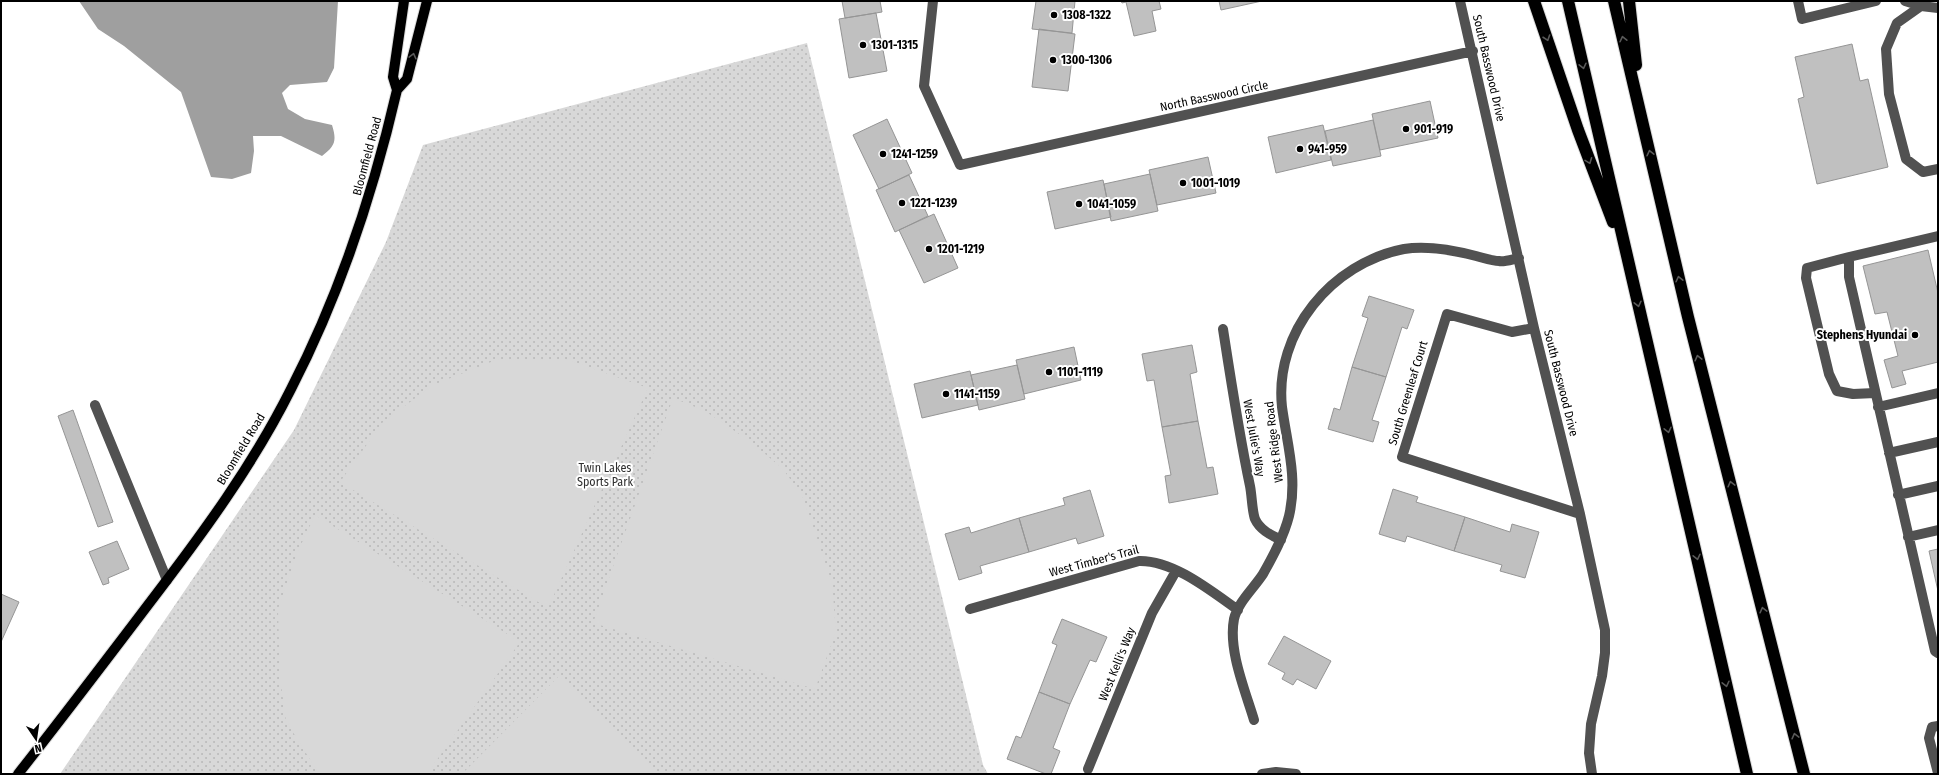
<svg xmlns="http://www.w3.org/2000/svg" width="1939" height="775" font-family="'Fira Sans Condensed',sans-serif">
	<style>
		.park { fill: url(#park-dots) }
		.garden { fill: #d8d8d8 }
		.water { fill: #9f9f9f }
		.building { fill: #c0c0c0; stroke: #959595 }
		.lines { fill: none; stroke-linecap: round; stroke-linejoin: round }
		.major-casing { stroke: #dbdbdb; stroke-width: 12 }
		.highway-casing { stroke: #dbdbdb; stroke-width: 14 }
		.minor { stroke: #515151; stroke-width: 10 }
		.major { stroke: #000; stroke-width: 10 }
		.highway { stroke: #000; stroke-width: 12 }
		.oneway { stroke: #595959 }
		.poi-dot { fill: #000; stroke: #fff; stroke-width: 1.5 }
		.labels { text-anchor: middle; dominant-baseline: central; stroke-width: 4; stroke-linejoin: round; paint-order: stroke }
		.poi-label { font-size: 12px; font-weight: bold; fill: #000; stroke: #fff; text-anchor: start }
		.street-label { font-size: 12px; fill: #000; stroke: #fff }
		.park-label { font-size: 12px; fill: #2f2f2f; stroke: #fff }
	</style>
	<defs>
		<pattern id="park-dots" width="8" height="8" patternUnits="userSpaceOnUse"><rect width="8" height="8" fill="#d8d8d8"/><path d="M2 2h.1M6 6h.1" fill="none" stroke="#b8b8b8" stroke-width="1.8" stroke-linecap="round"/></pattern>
	</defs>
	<rect width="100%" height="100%" fill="#fff"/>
	<path class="park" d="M807 43 983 765 988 774H60L294 430 386 242 423 145Z"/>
	<path class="garden" d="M566 359 648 388 548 608 340 482 383 422 433 385 496 360Z
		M673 398 705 411 748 440 782 468 802 495 832 583 836 632 815 689 593 623Z
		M315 515 520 642 427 774H319L286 721 280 677 278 609 297 553Z
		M559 676 660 774H462Z"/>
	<path class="water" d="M79 1H338L334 68 327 82 290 85 282 93 288 109 305 119 332 125C337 141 335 146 322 156L281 136H253L254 151 251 173 232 179 211 177 181 92 124 46 98 29Z"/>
	<path class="building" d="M842 1H880L882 12 845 18Z
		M1036 1H1075L1072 33 1032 29Z
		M1121 1H1159L1161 9 1152 11 1156 31 1134 36 1126 2 1122 3Z
		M1219 1H1262L1221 10Z
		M876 13 887 71 849 78 839 19Z
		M1039 29 1075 34 1068 91 1032 87Z
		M1852 44 1860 81 1868 79 1888 167 1817 184 1798 99 1804 97 1795 57Z
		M1430 101 1438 138 1380 150 1372 114Z
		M887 119 912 173 879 189 853 135Z
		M1373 120 1381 156 1333 166 1325 131Z
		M1323 125 1331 160 1276 173 1268 137Z
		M1208 157 1216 193 1157 205 1149 170Z
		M1150 174 1158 211 1111 221 1104 184Z
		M909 175 928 216 895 232 876 190Z
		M1103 180 1111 217 1055 229 1047 192Z
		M934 214 958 268 924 283 899 230Z
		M1928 250 1938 293V362L1902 371 1906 384 1892 388 1884 360 1898 356 1887 312 1875 314 1863 266Z
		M1369 296 1414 310 1407 329 1402 327 1386 377 1352 367 1368 318 1362 316Z
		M1192 345 1197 372 1190 374 1198 421 1162 427 1154 380 1147 381 1142 354Z
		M1074 347 1081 380 1024 394 1016 360Z
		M1017 365 1025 399 979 410 971 375Z
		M1352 367 1386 377 1372 420 1379 422 1373 442 1328 429 1334 408 1340 410Z
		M970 371 978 405 922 418 914 384Z
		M73 410 113 522 98 527 58 416Z
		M1198 421 1207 468 1213 467 1218 494 1169 503 1165 476 1171 475 1162 427Z
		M1393 489 1418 497 1416 502 1465 517 1454 551 1407 536 1405 542 1379 534Z
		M1090 490 1104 536 1078 544 1076 538 1029 552 1019 518 1065 505 1063 498Z
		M1465 517 1510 532 1512 524 1539 532 1525 578 1500 571 1502 565 1454 551Z
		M1019 518 1029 552 980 566 982 573 959 580 945 534 969 527 971 533Z
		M117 541 129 569 108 578 109 583 103 585 89 552Z
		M1938 549V591L1929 551Z
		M1 594 19 602 1 642Z
		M1062 619 1107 637 1096 662 1090 660 1070 704 1039 692 1057 645 1052 643Z
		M1284 636 1331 661 1316 689 1297 679 1293 685 1282 679 1285 673 1268 664Z
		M1039 692 1070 704 1053 748 1060 751 1051 774H1046L1007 759 1016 736 1021 738Z"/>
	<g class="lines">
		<defs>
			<path id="major" d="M397 90 407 79 427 1
				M18 774C63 717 107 659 151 601 203 533 253 465 291 389 340 294 373 194 397 90L393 77 404 1"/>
			<path id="highway" d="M1534 1 1578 130 1613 222
				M1568 1 1747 774
				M1614 1 1688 317 1804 774
				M1629 1 1636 65"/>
		</defs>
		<use href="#major" class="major-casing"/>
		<use href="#highway" class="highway-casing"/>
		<path class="minor" d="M933 1 924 86 960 165 1473 51
			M1460 1 1534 328 1580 514 1605 630V653L1602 676 1591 724 1589 753 1592 774
			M1798 1 1802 19 1876 1
			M1905 1 1921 6 1925 2
			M1938 8 1921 6 1897 23 1886 49 1889 94 1906 159 1923 172 1938 169
			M1938 236 1849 257V277L1935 651 1938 653
			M1849 257 1807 268 1806 278 1829 374 1837 391 1853 394 1875 393
			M1534 328 1512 332 1447 314 1402 457 1580 514
			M1223 329C1231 381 1239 434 1250 486 1252 496 1252 511 1255 519 1260 530 1271 535 1281 540
			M95 405 167 580
			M1878 407 1938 393
			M1889 453 1938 442
			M1898 495 1938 486
			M1908 537 1938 530
			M970 609 1139 561C1173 560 1211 591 1238 610
			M1254 720C1245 690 1228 650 1234 619 1238 602 1254 588 1263 574 1273 556 1284 536 1289 516 1298 478 1287 444 1282 407 1274 332 1332 263 1404 249 1428 245 1453 250 1476 256 1484 258 1492 261 1499 261 1505 262 1513 259 1519 258
			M1938 726 1932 727 1929 738 1938 773
			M1088 769 1152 613 1176 571
			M1262 774 1276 772 1296 774"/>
		<use href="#major" class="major"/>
		<use href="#highway" class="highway"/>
	</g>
	<defs><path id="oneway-chevron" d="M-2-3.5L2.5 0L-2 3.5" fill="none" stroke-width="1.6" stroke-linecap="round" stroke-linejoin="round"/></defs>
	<g class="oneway">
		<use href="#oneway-chevron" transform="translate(1547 38) rotate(71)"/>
		<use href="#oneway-chevron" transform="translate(1623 39) rotate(-103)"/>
		<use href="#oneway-chevron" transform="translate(413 56) rotate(-76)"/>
		<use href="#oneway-chevron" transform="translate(1583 66) rotate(77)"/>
		<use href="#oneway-chevron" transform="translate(1650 153) rotate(-103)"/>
		<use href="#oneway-chevron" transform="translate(1589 161) rotate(69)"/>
		<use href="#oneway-chevron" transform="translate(1679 279) rotate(-103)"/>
		<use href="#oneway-chevron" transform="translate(1638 304) rotate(77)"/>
		<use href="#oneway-chevron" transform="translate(1698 358) rotate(-104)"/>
		<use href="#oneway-chevron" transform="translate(1668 430) rotate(77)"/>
		<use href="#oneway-chevron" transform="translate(1731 484) rotate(-104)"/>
		<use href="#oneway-chevron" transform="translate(1697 557) rotate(77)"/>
		<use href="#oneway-chevron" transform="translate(1763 610) rotate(-104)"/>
		<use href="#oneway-chevron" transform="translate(1726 684) rotate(77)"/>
		<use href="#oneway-chevron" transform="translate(1795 736) rotate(-104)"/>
	</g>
	<g class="poi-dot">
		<circle cx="1054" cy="15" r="4"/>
		<circle cx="863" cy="45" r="4"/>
		<circle cx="1053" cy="60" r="4"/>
		<circle cx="1406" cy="129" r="4"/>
		<circle cx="1300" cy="149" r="4"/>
		<circle cx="883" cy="154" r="4"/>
		<circle cx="1183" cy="183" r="4"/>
		<circle cx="902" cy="203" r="4"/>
		<circle cx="1079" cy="204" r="4"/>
		<circle cx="929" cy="249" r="4"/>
		<circle cx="1915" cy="335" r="4"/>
		<circle cx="1049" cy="372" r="4"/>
		<circle cx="946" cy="394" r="4"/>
	</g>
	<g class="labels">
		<g class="poi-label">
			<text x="1062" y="15">1308-1322</text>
			<text x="871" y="45">1301-1315</text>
			<text x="1061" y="60">1300-1306</text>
			<text x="1414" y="129">901-919</text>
			<text x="1308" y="149">941-959</text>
			<text x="891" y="154">1241-1259</text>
			<text x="1191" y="183">1001-1019</text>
			<text x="910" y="203">1221-1239</text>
			<text x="1087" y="204">1041-1059</text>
			<text x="937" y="249">1201-1219</text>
			<text x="1907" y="335" text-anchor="end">Stephens Hyundai</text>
			<text x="1057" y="372">1101-1119</text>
			<text x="954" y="394">1141-1159</text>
		</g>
		<g class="street-label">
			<text transform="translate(1489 68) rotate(77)">South Basswood Drive</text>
			<text transform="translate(1214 96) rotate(-12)">North Basswood Circle</text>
			<text transform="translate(367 156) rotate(-75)">Bloomfield Road</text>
			<text transform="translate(1561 383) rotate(76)">South Basswood Drive</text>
			<text transform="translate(1408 393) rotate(-73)">South Greenleaf Court</text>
			<text transform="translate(1254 438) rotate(80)">West Julie's Way</text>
			<text transform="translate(1274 442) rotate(-97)">West Ridge Road</text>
			<text transform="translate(241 449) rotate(-59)">Bloomfield Road</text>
			<text transform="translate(1094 561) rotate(-15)">West Timber's Trail</text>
			<text transform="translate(1117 664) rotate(-68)">West Kelli's Way</text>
		</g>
		<g class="park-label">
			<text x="605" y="468">Twin Lakes<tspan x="605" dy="14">Sports Park</tspan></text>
		</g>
	</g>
	<rect width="1939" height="775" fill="none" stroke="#000000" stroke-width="4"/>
	<g transform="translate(36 739) rotate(167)" stroke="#ffffff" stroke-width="3" paint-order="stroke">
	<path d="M0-3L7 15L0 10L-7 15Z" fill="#000000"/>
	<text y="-6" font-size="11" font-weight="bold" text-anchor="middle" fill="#000000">N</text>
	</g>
</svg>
